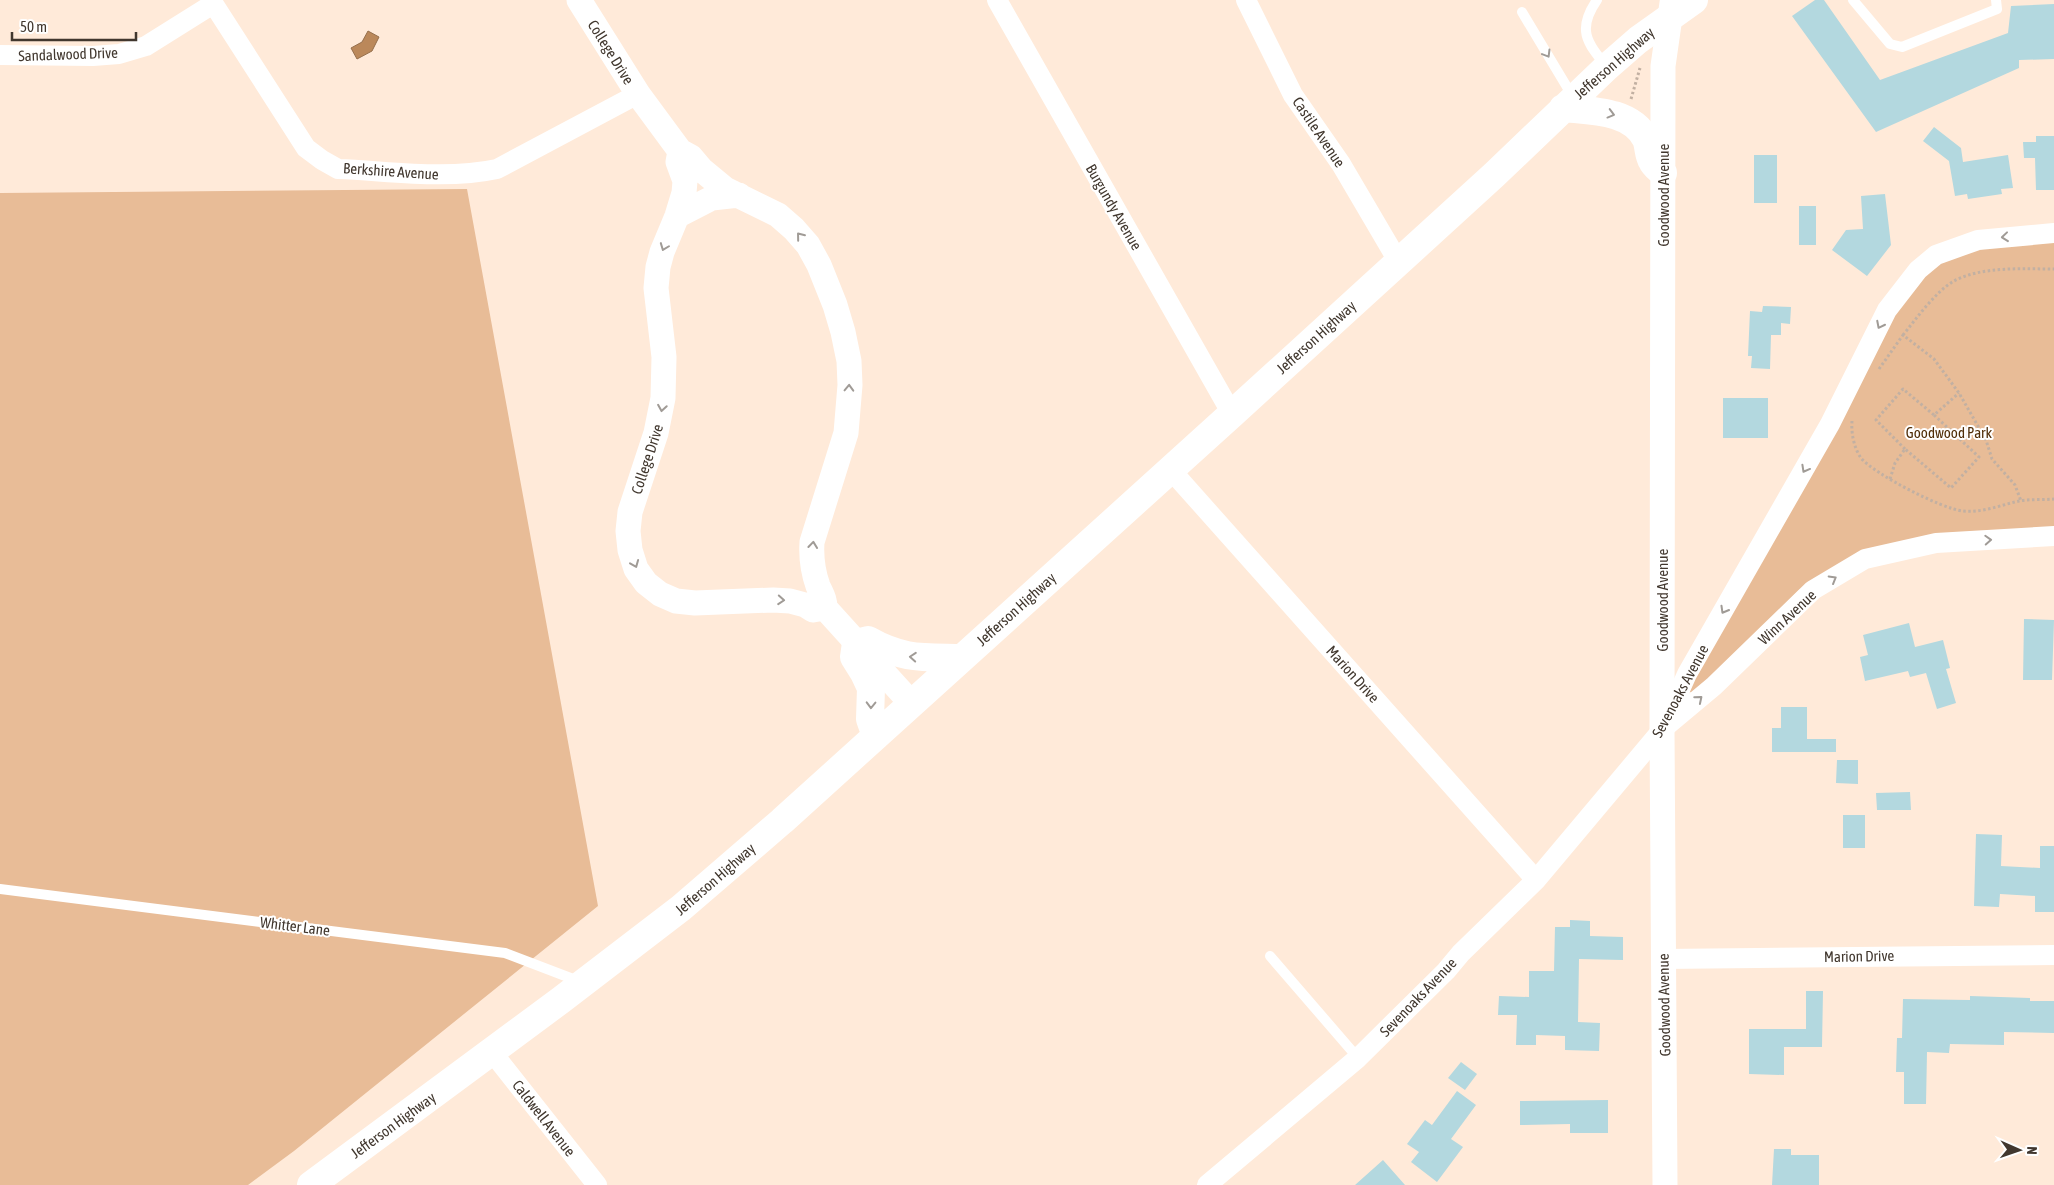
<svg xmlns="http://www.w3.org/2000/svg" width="2054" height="1185" font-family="'Asap Condensed',sans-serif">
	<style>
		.green { fill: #e8bc97 }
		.water { fill: #bb885a; stroke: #96704d }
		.building { fill: #b3d8df }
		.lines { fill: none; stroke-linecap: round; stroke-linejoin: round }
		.path { stroke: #c2b0a2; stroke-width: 3; stroke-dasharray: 2.5 2.5; stroke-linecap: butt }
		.service { stroke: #fff; stroke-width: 10 }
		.minor { stroke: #fff; stroke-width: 20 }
		.tertiary { stroke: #fff; stroke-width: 25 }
		.primary { stroke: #fff; stroke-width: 28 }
		.oneway { stroke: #a09b96 }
		.labels { text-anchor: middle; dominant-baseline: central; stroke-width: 4; stroke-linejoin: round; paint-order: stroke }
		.street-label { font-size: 15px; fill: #41372e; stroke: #fff }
		.park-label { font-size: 15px; fill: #512e08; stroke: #fff }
	</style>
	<rect width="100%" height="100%" fill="#ffead9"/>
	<path class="green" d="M467 189 598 906 294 1151 248 1185H0V193Z
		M2054 239V531L1869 551 1799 590 1746 645 1693 693 1688 691 1893 316 1932 268 1955 253Z"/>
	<path class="water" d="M368 31 379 37 372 51 357 59 351 48 362 42Z"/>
	<path class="building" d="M1815 0H1824L1880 80 2008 33 2011 6 2054 4V59L2019 60V68L1876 132 1792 16Z
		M1934 127 1961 148 1963 162 2008 155 2013 188 2001 189 2002 194 1968 199 1967 194 1955 196 1949 161 1923 141Z
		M2036 136H2054V190H2036L2035 158H2024L2023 142H2036Z
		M1754 155H1777V203H1754Z
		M1885 194 1891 245 1867 276 1832 250 1846 230 1863 229 1861 196Z
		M1799 206H1816V245H1799Z
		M1763 306 1791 307 1790 324 1781 323V335H1771L1770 369 1751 368 1752 356H1748L1750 311 1762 312Z
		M1723 398H1768V438H1723Z
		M2024 619 2054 620 2052 680H2023Z
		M1909 623 1915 647 1943 640 1950 668 1946 669 1956 703 1937 709 1926 673 1910 677 1908 671 1865 681 1860 657 1868 655 1863 635Z
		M1781 707H1807V739H1836V752H1772V728H1781Z
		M1837 760H1858V784L1836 783Z
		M1910 792 1911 810H1877L1876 793Z
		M1843 815H1865V848H1843Z
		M1976 834 2002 835 2001 866 2040 868V846H2054V912H2035V896L2000 894 1999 907 1974 906Z
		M1570 920 1590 921V936L1623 937V960L1579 959 1578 1022 1600 1023 1599 1051 1565 1050V1036L1536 1035V1045H1516L1517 1015H1498L1499 996 1529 997V971H1554L1555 927H1570Z
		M1806 991H1823L1822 1047H1784V1075L1749 1074V1029H1806Z
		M1970 996 2030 998V1001H2054V1033L2004 1032V1045L1950 1044 1949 1053 1927 1052 1926 1104H1904V1072H1896L1897 1038H1902L1903 999 1970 1000Z
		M1461 1062 1477 1074 1465 1090 1448 1078Z
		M1457 1091 1476 1105 1451 1139 1463 1147 1437 1182 1411 1162 1419 1152 1407 1144 1425 1120 1432 1125Z
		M1608 1100V1133H1570V1124L1520 1125V1101Z
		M1774 1149H1791V1155H1819V1185H1772Z
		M1383 1160 1405 1185H1355Z"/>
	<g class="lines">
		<path class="path" d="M1631 99 1640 68
			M1903 335C1916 319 1936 291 1954 281 1982 266 2023 269 2054 269
			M1879 369 1903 335 1934 359 1959 393 1986 440 1992 459 2015 485 2021 501
			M1852 421C1851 433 1854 448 1861 458 1874 474 1942 509 1963 511 1982 513 2001 505 2019 501 2030 499 2043 500 2054 499
			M1905 449 1876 420 1903 389 1934 415
			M1890 479 1895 463 1905 449 1951 488 1979 457 1934 415 1959 393"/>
		<path class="service" d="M1597 0C1577 29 1586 42 1607 67
			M1853 0 1890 44 1902 47 1997 9 1996 0
			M1522 12 1573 97
			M0 889 505 953 581 982
			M1270 956 1358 1058"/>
		<path class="minor" d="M211 0 306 148 322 160 338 169C390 171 446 180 497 169L638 94
			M997 0 1232 414
			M1246 0 1293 95 1341 164 1398 261
			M0 55 93 56 119 54 146 46 213 4
			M1170 469 1536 880
			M1665 727 1714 686 1813 590 1865 559 1936 543 2054 536
			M1663 959 2054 955
			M492 1052 597 1185
			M1207 1185 1358 1058 1446 971 1461 953 1536 880 1662 730 1687 674 1830 424 1887 310 1918 270 1936 255 1978 240 2054 233"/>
		<path class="tertiary" d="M579 0 638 94 680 151 691 157 702 170 725 189 778 215 794 229 808 245 819 265 835 305 843 332 849 361 850 385 846 433 812 542C811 557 813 572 818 586 822 595 825 599 825 608L912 704
			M680 151 678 162 685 181 684 193 677 216 662 252 658 267 656 288 664 357 663 398 656 433 630 512 628 531 630 550 636 569 646 583 660 594 676 601 695 603 773 600 790 601 805 605 813 610 825 608
			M677 216 712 198 739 195
			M1665 1185 1662 730 1663 66 1672 3"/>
		<path class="primary" d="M1563 108C1591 111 1631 110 1646 139 1649 146 1648 155 1652 161 1654 166 1659 169 1663 173
			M876 736 870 719 871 688 864 673 854 657 856 643 868 640C903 660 924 657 962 658
			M311 1185 561 1000 681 908 782 821 1232 414 1494 175 1607 67 1638 40 1694 0"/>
	</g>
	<defs><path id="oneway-chevron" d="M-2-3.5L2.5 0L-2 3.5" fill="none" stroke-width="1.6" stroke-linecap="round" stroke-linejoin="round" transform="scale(1.25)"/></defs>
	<g class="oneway">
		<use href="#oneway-chevron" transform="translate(1547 54) rotate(59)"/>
		<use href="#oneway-chevron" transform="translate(1611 114) rotate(15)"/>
		<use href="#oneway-chevron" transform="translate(800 236) rotate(-129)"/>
		<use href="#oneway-chevron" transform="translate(2005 237) rotate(174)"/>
		<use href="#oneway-chevron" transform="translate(664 247) rotate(111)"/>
		<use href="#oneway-chevron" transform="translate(1880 325) rotate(117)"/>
		<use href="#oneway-chevron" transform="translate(849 388) rotate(-88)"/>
		<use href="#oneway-chevron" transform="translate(662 408) rotate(99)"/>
		<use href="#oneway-chevron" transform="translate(1805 469) rotate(119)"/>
		<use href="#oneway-chevron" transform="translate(1988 540) rotate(-3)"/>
		<use href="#oneway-chevron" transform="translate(813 545) rotate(-84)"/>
		<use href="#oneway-chevron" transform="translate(635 564) rotate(68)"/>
		<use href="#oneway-chevron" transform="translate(1833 579) rotate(-30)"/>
		<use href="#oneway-chevron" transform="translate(781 600) rotate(4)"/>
		<use href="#oneway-chevron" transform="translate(1724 610) rotate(120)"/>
		<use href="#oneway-chevron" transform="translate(913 657) rotate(-176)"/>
		<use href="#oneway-chevron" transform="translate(1699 699) rotate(-40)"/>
		<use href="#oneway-chevron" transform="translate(871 705) rotate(91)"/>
	</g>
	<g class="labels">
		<g class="street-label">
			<text transform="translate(611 52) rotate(58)">College Drive</text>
			<text transform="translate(68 54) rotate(-2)">Sandalwood Drive</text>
			<text transform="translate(1614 63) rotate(-41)">Jefferson Highway</text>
			<text transform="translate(1319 132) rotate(56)">Castile Avenue</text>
			<text transform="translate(391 171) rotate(4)">Berkshire Avenue</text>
			<text transform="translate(1663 195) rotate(-90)">Goodwood Avenue</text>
			<text transform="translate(1114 207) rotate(60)">Burgundy Avenue</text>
			<text transform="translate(1316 337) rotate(-42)">Jefferson Highway</text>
			<text transform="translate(647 459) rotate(-72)">College Drive</text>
			<text transform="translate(1662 600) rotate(-90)">Goodwood Avenue</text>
			<text transform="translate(1016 609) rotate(-42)">Jefferson Highway</text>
			<text transform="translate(1787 617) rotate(-43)">Winn Avenue</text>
			<text transform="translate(1353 674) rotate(48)">Marion Drive</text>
			<text transform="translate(1680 691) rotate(-62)">Sevenoaks Avenue</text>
			<text transform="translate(715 879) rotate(-41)">Jefferson Highway</text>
			<text transform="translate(295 926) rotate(7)">Whitter Lane</text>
			<text transform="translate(1859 956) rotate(-1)">Marion Drive</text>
			<text transform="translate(1418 997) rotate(-46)">Sevenoaks Avenue</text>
			<text transform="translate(1664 1005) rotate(-91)">Goodwood Avenue</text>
			<text transform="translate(544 1118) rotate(52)">Caldwell Avenue</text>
			<text transform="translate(393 1125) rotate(-36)">Jefferson Highway</text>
		</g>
		<g class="park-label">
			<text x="1949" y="432">Goodwood Park</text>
		</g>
	</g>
	<g transform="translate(2019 1150) rotate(92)" stroke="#ffffff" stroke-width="4" paint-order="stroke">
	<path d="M0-4L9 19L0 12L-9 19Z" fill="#41372e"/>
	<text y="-8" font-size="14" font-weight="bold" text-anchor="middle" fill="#41372e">N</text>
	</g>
	<path d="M12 32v8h124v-8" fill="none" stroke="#41372e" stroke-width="2.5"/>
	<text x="20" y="32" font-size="15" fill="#41372e" stroke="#ffffff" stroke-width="4" paint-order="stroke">50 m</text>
</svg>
